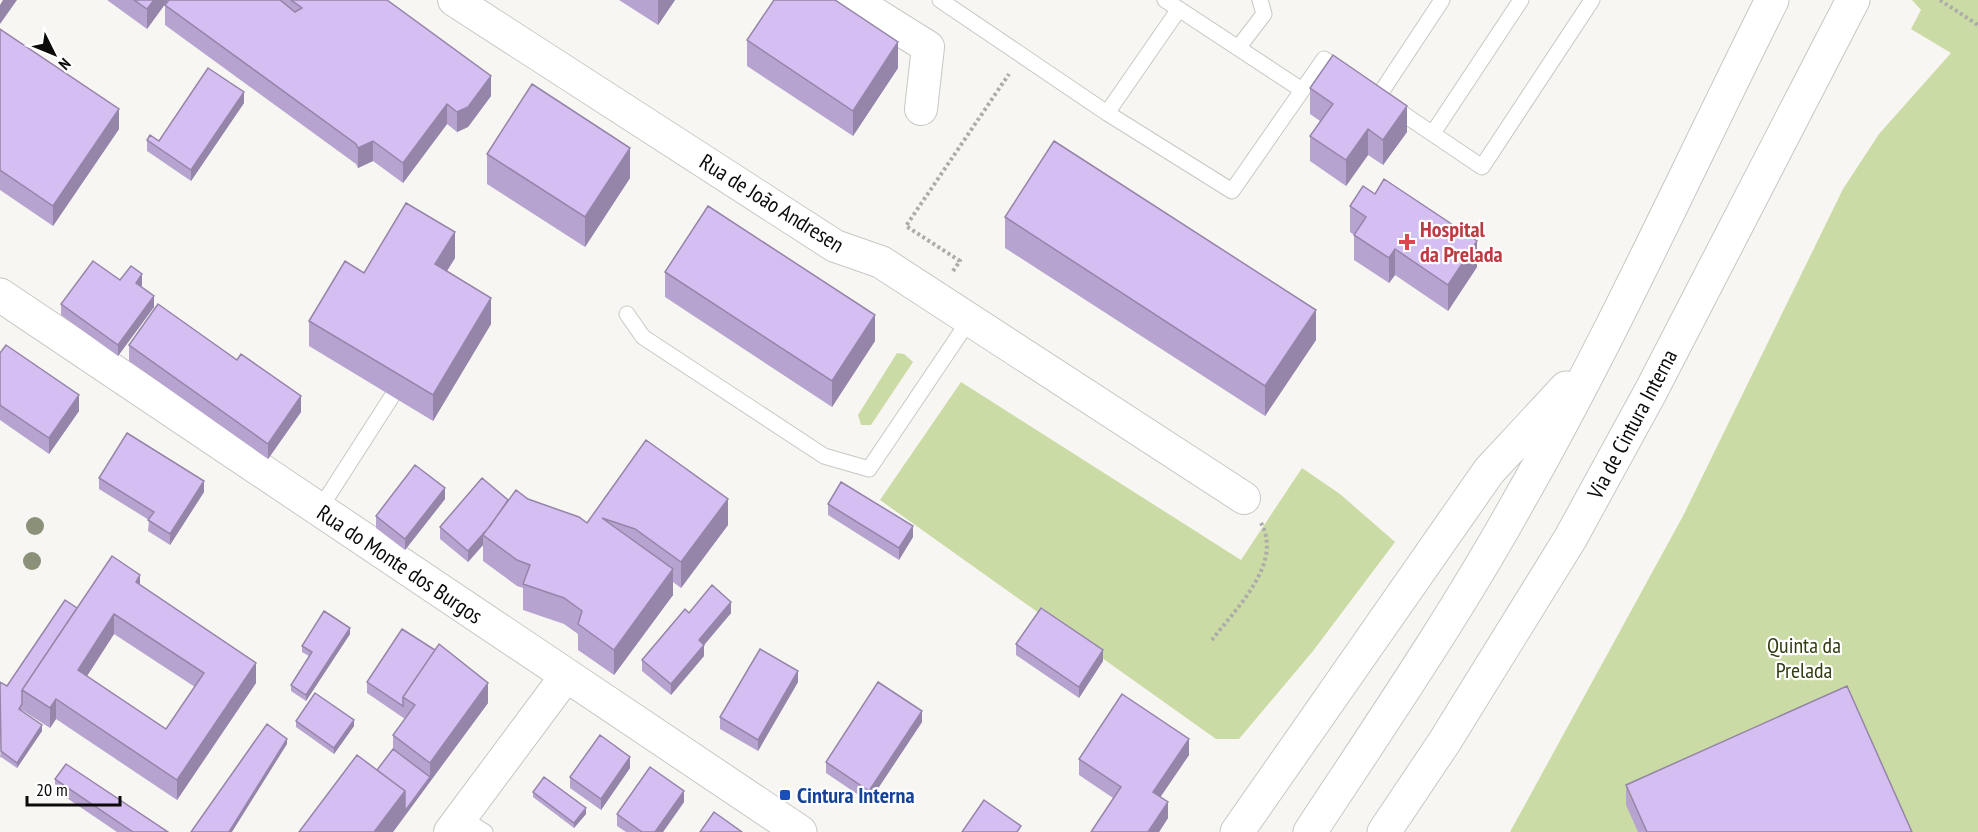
<svg xmlns="http://www.w3.org/2000/svg" width="1978" height="832" font-family="'PT Sans Narrow',sans-serif">
	<style>
		.green { fill: #cbdba5 }
		.lines { fill: none; stroke-linecap: round; stroke-linejoin: round }
		.lane-casing { stroke: #c7c7c3; stroke-width: 17 }
		.street-casing { stroke: #c7c7c3; stroke-width: 34 }
		.secondary-casing { stroke: #c7c7c3; stroke-width: 35 }
		.highway-casing { stroke: #c7c7c3; stroke-width: 35 }
		.path { stroke: #adaca9; stroke-width: 4; stroke-dasharray: 3 3; stroke-linecap: butt }
		.lane { stroke: #fff; stroke-width: 15 }
		.street { stroke: #fff; stroke-width: 32 }
		.secondary { stroke: #fff; stroke-width: 33 }
		.highway { stroke: #fff; stroke-width: 33 }
		.tree { fill: #8b9078 }
		.wall { fill: #b7a3cf; fill-rule: evenodd }
		.shaded-wall { fill: #9585a9 }
		.building { fill: #d5bef1; stroke: #9585a9; stroke-width: 1.5; fill-rule: evenodd }
		.health-dot { fill: #e0444e; stroke: #fff; stroke-width: 2 }
		.transit-dot { fill: #1a4fb4; stroke: #fff; stroke-width: 2 }
		.labels { text-anchor: middle; dominant-baseline: central; stroke-width: 4.5; stroke-linejoin: round; paint-order: stroke }
		.street-label { font-size: 22px; fill: #0c0b0a; stroke: #fff }
		.health-label { font-size: 22px; font-weight: bold; fill: #be3a42; stroke: #fff; text-anchor: start }
		.park-label { font-size: 22px; fill: #323c13; stroke: #fff }
		.transit-label { font-size: 22px; font-weight: bold; fill: #164399; stroke: #fff; text-anchor: start }
	</style>
	<rect width="100%" height="100%" fill="#f7f6f3"/>
	<path class="green" d="M1912 0H1978V832H1510L1683 516 1843 189 1879 134 1951 53 1911 29 1921 10Z
		M897 353 904 354 913 362 871 425H861L858 415Z
		M961 382 1241 560 1302 468 1340 494 1395 542 1313 651 1239 739H1216L880 500Z"/>
	<g class="lines">
		<defs>
			<path id="lane" d="M940 0 1107 113 1232 191 1324 59 1343 73
				M1165 0 1302 90
				M1238 48 1264 14 1260 0
				M1378 97 1442 0
				M1390 105 1482 167 1592 0
				M1107 113 1179 9
				M1433 133 1521 0
				M627 314 643 337 824 456 869 469 970 319
				M319 510 398 387
				M461 817 485 832"/>
			<path id="street" d="M454 0 835 246 881 262 1244 498
				M853 0 928 47 921 109
				M450 832 566 676"/>
			<path id="secondary" d="M0 295 800 832"/>
			<path id="highway" d="M1237 832 1489 471 1566 388
				M1310 832C1381 724 1454 617 1517 504 1610 341 1688 168 1772 0
				M1384 832 1445 741 1570 539 1651 391 1853 0"/>
		</defs>
		<use href="#lane" class="lane-casing"/>
		<use href="#street" class="street-casing"/>
		<use href="#secondary" class="secondary-casing"/>
		<use href="#highway" class="highway-casing"/>
		<path class="path" d="M1940 0 1978 25
			M953 271 960 261 906 226 1009 74
			M1212 640C1234 610 1284 564 1261 523"/>
		<use href="#lane" class="lane"/>
		<use href="#street" class="street"/>
		<use href="#secondary" class="secondary"/>
		<use href="#highway" class="highway"/>
	</g>
	<g class="tree">
		<circle cx="35" cy="526" r="9"/>
		<circle cx="32" cy="561" r="9"/>
	</g>
	<path class="wall" d="M107 0H168L147 29Z
		M169 0H387L491 96 468 127 457 132 447 124 403 183 373 161 358 168 356 164 165 25V5Z
		M619 0H675L658 25Z
		M0 29 119 129 53 226 0 190Z
		M747 40 898 68 853 136 747 66Z
		M1310 88 1407 132 1383 165 1368 155 1346 186 1310 161V136L1320 121 1310 114Z
		M244 103 191 181 147 151V140L159 141Z
		M487 154 630 178 585 247 487 184Z
		M1350 206 1477 267 1448 311 1395 275 1389 283 1354 260V235L1350 232Z
		M1005 217 1316 340 1265 416 1005 248Z
		M455 258 447 271 491 324 433 421 309 346V321L364 273Z
		M665 272 875 341 832 407 665 297Z
		M120 280 142 285 141 287 154 307 118 356 61 315V304Z
		M129 345 301 412 268 459 129 361Z
		M0 353 79 411 49 454 0 420Z
		M646 440 728 525 681 588 673 582V595L614 675 578 650V634L564 624 523 610V588L517 586 483 561V545L468 562 440 539V527L508 500 528 499 587 523Z
		M99 478 204 492 170 545 148 531 149 520 99 489Z
		M445 499 405 550 376 528V516Z
		M828 504 913 537 899 560 828 515Z
		M140 585 256 683 177 800 56 719 50 728 22 710 21 711 42 731 17 768 1 757 0 758 7 686 77 608ZM114 634 195 687 166 729 87 676Z
		M689 613H731L704 645V656L671 695 642 671V660Z
		M350 634 306 701 291 691V685L309 656 302 652V646Z
		M1016 644 1103 661 1079 698 1016 655Z
		M367 682 488 703 393 832H299L377 770 393 749V735L405 719 367 693Z
		M798 682 758 751 720 729V717Z
		M296 721 354 726 334 754 296 727Z
		M922 722 869 802 826 773V762Z
		M1189 755 1160 797 1168 818 1159 832H1091L1113 798 1079 775V759Z
		M630 768 601 810 570 788V777Z
		M55 779 168 832H117L55 790Z
		M1626 785 1912 832H1638L1626 805Z
		M533 792 586 814 574 828 533 797Z
		M684 802 663 832H626L617 826V814Z"/>
	<path class="shaded-wall" d="M3 0H17L0 24V5Z
		M154 0H168L147 29V9Z
		M658 0H675L658 25Z
		M898 42V68L853 136V111Z
		M491 76V96L468 127 457 132V112Z
		M244 92V103L191 181V170Z
		M447 104V124L403 183V163Z
		M1407 106V132L1383 165V140Z
		M119 109V129L53 226V206Z
		M1368 129V155L1346 186V160Z
		M373 141V161L358 168V148Z
		M630 148V178L585 247V217Z
		M455 232V258L435 290V264Z
		M1477 241V267L1448 311V285Z
		M1395 249V275L1389 283V258Z
		M142 274V285L136 294V283Z
		M154 296V307L118 356V345Z
		M491 298V324L433 421V395Z
		M1316 310V340L1265 416V386Z
		M875 315V341L832 407V381Z
		M79 395V411L49 454V438Z
		M301 396V412L268 459V444Z
		M204 481V492L170 545V534Z
		M445 488V499L405 550V539Z
		M728 499V525L681 588V562Z
		M510 502 483 535V545L468 562V551Z
		M913 526V537L899 560V548Z
		M673 569V595L614 675V650Z
		M140 575V595L136 582Z
		M731 602V613L704 645V656L671 695V684L699 640Z
		M114 614V634L78 690V670Z
		M350 628V634L306 701V695Z
		M1103 650V661L1079 698V687Z
		M256 663V683L177 800V780Z
		M798 671V682L758 751V740Z
		M488 683V703L393 832H374L405 791 430 777V763Z
		M56 699V719L50 728V708Z
		M922 711V722L869 802V791Z
		M354 720V726L334 754V748Z
		M42 725V731L17 768V763Z
		M287 739V744L232 832H229Z
		M1189 739V755L1153 808V792Z
		M630 757V768L601 810V799Z
		M684 791V802L663 832H655Z
		M1168 802V818L1159 832H1148Z
		M586 808V814L574 828V823Z"/>
	<path class="building" d="M134 0H154L147 9Z
		M169 0H280L295 12 302 8 291 0H387L491 76 468 107 457 112 447 104 403 163 373 141 358 148 356 144 165 5Z
		M774 0H835L898 42 853 111 747 40Z
		M0 29 119 109 53 206 0 170Z
		M1333 55 1407 106 1383 140 1368 129 1346 160 1310 136 1333 104 1310 88Z
		M208 68 244 92 191 170 147 140 150 135 159 141Z
		M532 84 630 148 585 217 487 154Z
		M1054 141 1316 310 1265 386 1005 217Z
		M1384 179 1477 241 1448 285 1395 249 1389 258 1354 235 1366 217 1350 206 1363 186 1375 194Z
		M406 203 455 232 435 264 491 298 433 395 309 321 345 261 364 273Z
		M708 206 875 315 832 381 665 272Z
		M93 261 120 280 131 266 142 274 136 283 154 296 118 345 61 304Z
		M158 304 237 360 241 354 301 396 268 444 129 345Z
		M6 345 79 395 49 438 0 405V353Z
		M127 433 204 481 170 534 148 520 154 512 99 478Z
		M646 440 728 499 681 562 635 529 602 518 673 569 614 650 578 624 582 611 564 598 523 584 530 565 517 560 483 535 516 490 528 499 579 517 587 523Z
		M415 465 445 488 405 539 376 516Z
		M482 478 508 500 490 526 468 551 440 527Z
		M841 482 913 526 899 548 828 504Z
		M112 556 140 575 136 582 256 663 177 780 56 699 50 708 22 690ZM114 614 204 673 166 729 78 670Z
		M712 585 731 602 699 640 704 645 671 684 642 660 685 609 689 613Z
		M65 600 77 608 22 690V704L19 709 42 725 17 763 1 751 0 682 7 686Z
		M1041 608 1103 650 1079 687 1016 644Z
		M324 611 350 628 306 695 291 685 312 652 302 646Z
		M402 629 435 650 403 697V706L367 682Z
		M439 644 488 683 430 763 393 735 415 705 403 697Z
		M760 649 798 671 758 740 720 717Z
		M878 682 922 711 869 791 826 762Z
		M1847 686 1912 832H1647L1626 785Z
		M315 693 354 720 334 748 296 721Z
		M1122 694 1189 739 1153 792 1168 802 1148 832H1091L1121 787 1079 759Z
		M267 724 287 739 229 832H191Z
		M600 735 630 757 601 799 570 777Z
		M393 749 430 777 405 811V791L377 770Z
		M357 755 405 791 374 832H299Z
		M66 764 168 832H133L55 779Z
		M650 767 684 791 655 832H642L617 814Z
		M544 777 586 808 574 823 533 792Z
		M984 800 1021 826 1017 832H962Z
		M714 812 742 832H700Z"/>
	<path class="health-dot" d="M1404 233h6v6h6v6h-6v6h-6v-6h-6v-6h6z"/>
	<rect class="transit-dot" x="779" y="789" width="12" height="12" rx="3"/>
	<g class="labels">
		<g class="street-label">
			<text transform="translate(772 203) rotate(32)">Rua de João Andresen</text>
			<text transform="translate(1632 424) rotate(-62)">Via de Cintura Interna</text>
			<text transform="translate(400 564) rotate(34)">Rua do Monte dos Burgos</text>
		</g>
		<g class="health-label">
			<text x="1420" y="229">Hospital<tspan x="1420" dy="25">da Prelada</tspan></text>
		</g>
		<g class="park-label">
			<text x="1804" y="645">Quinta da<tspan x="1804" dy="25">Prelada</tspan></text>
		</g>
		<g class="transit-label">
			<text x="797" y="795">Cintura Interna</text>
		</g>
	</g>
	<g transform="translate(54 54) rotate(133)" stroke="#ffffff" stroke-width="4.5" paint-order="stroke">
	<path d="M0-4.5L10 22L0 15L-10 22Z" fill="#0c0b0a"/>
	<text y="-9" font-size="16" font-weight="bold" text-anchor="middle" fill="#0c0b0a">N</text>
	</g>
	<path d="M27 796v9h93v-9" fill="none" stroke="#0c0b0a" stroke-width="3"/>
	<text x="36" y="796" font-size="18" fill="#0c0b0a" stroke="#ffffff" stroke-width="4.5" paint-order="stroke">20 m</text>
</svg>
